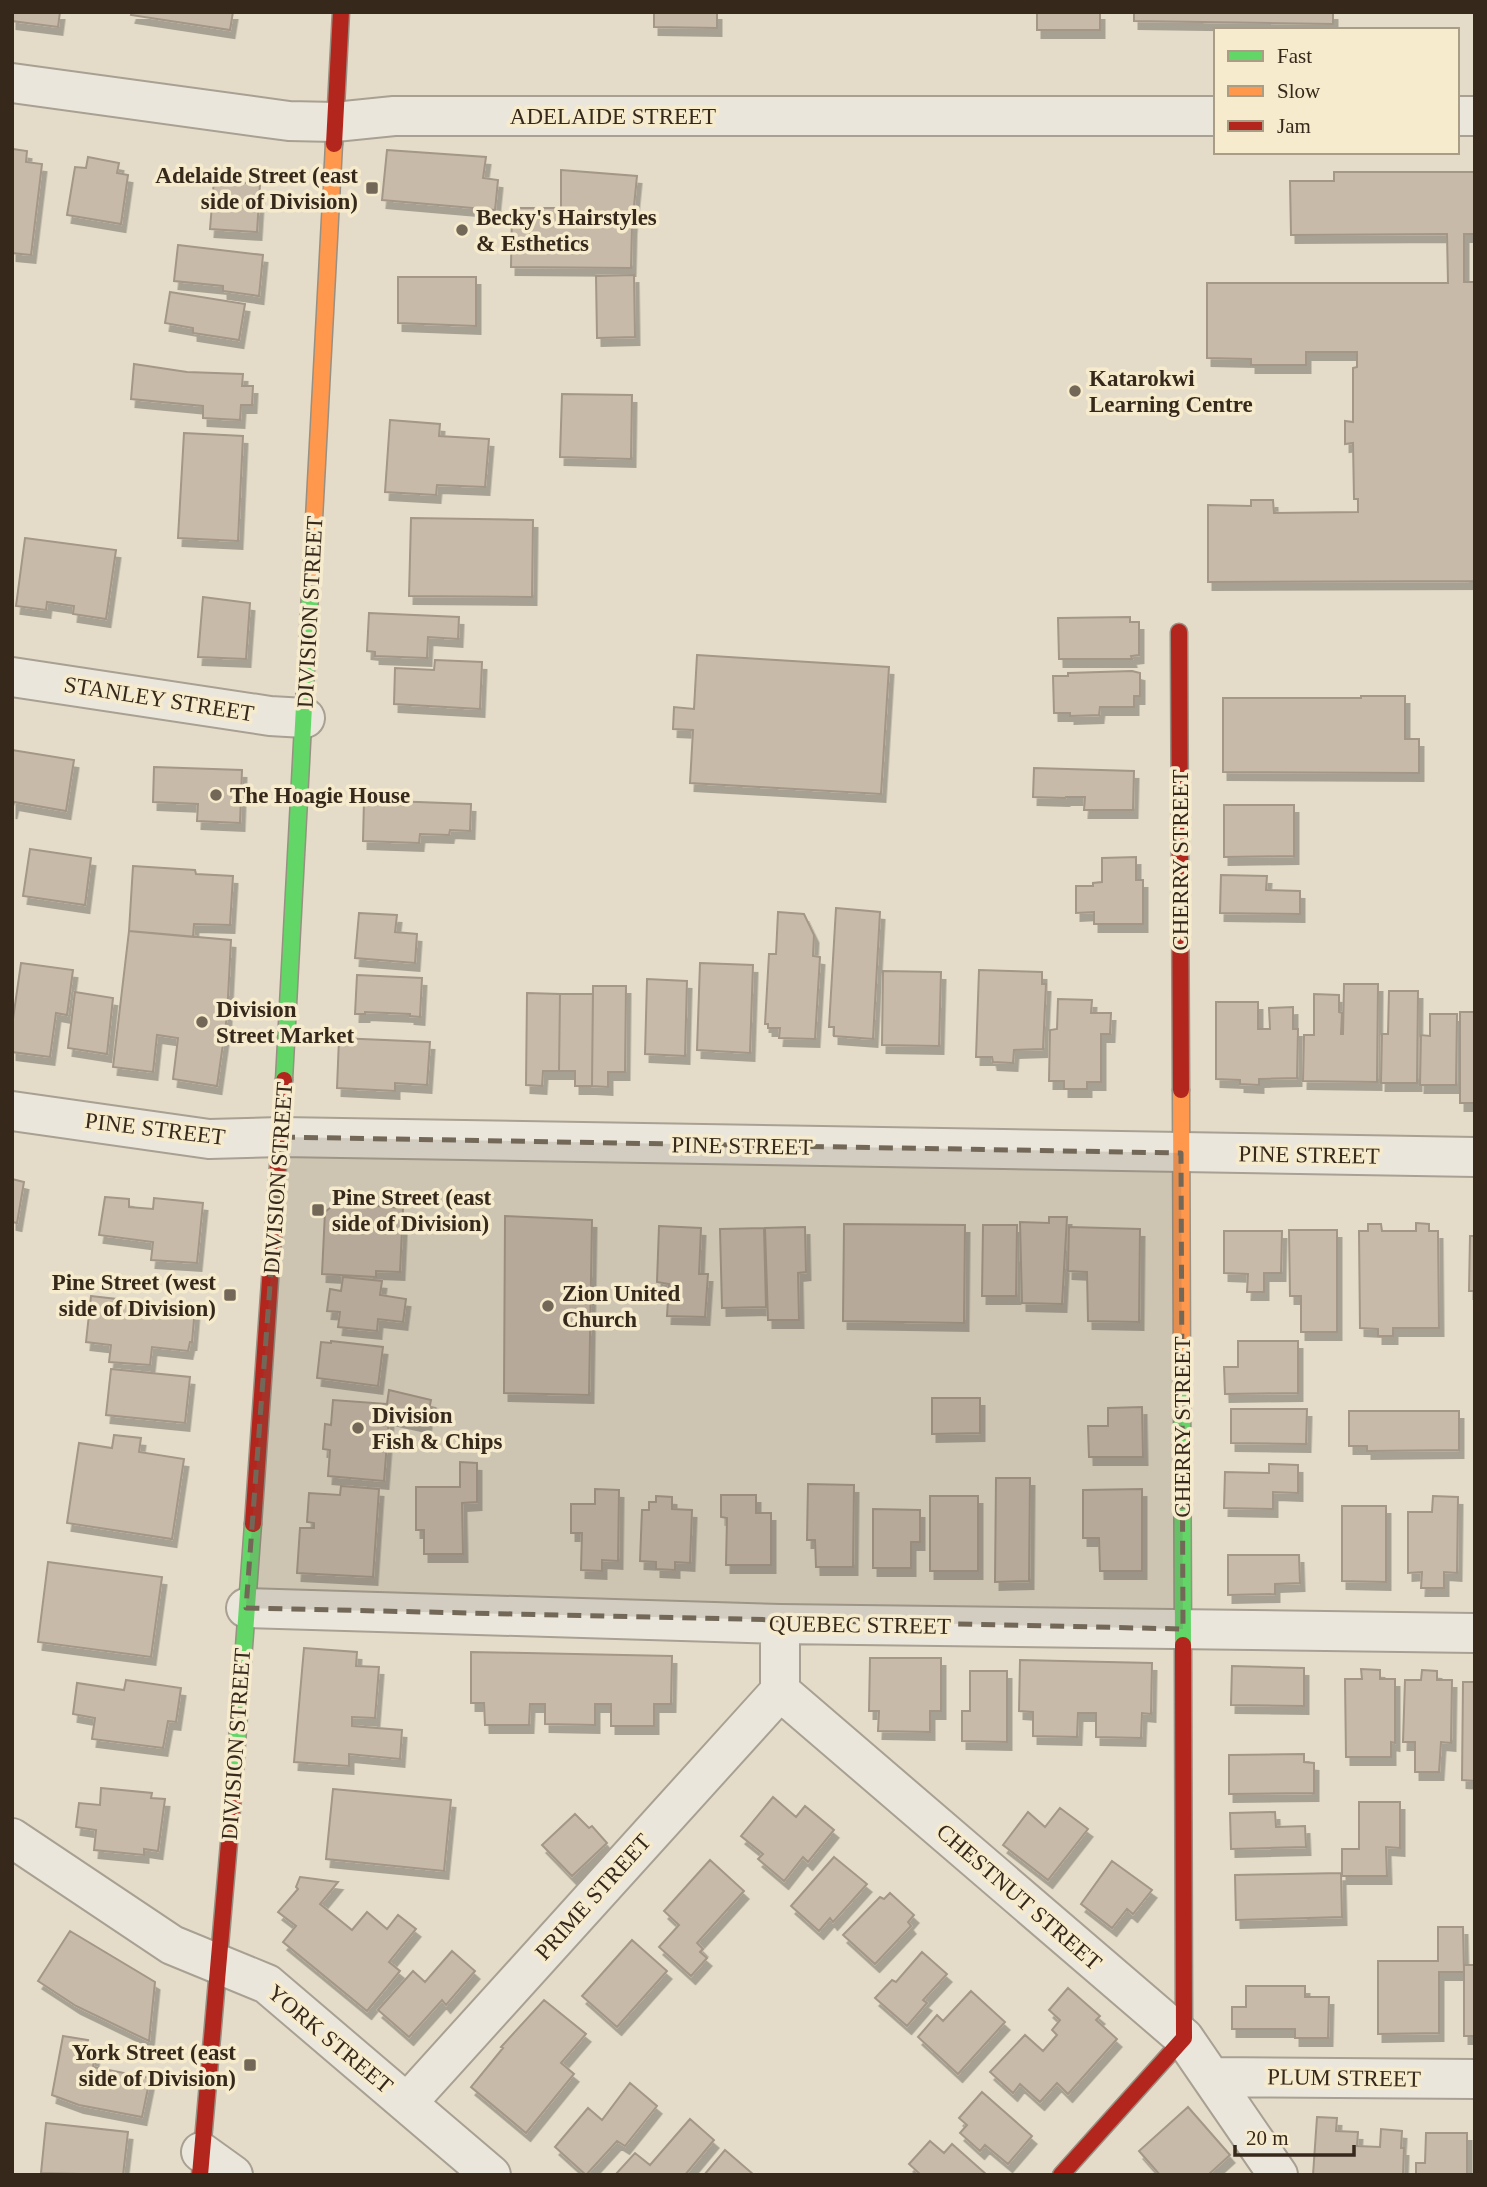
<svg xmlns="http://www.w3.org/2000/svg" width="1487" height="2187" font-family="Georgia,serif">
	<style>
		.building { fill: #c7baa9; stroke: #a49788; stroke-width: 2; filter: url(#shadow) }
		.lines { fill: none; stroke-linecap: round; stroke-linejoin: round }
		.street-casing { stroke: #a8a092; stroke-width: 42 }
		.fast-casing { stroke: #989082; stroke-width: 19 }
		.slow-casing { stroke: #989082; stroke-width: 19 }
		.jam-casing { stroke: #989082; stroke-width: 19 }
		.street { stroke: #ebe6db; stroke-width: 38 }
		.fast { stroke: #63d668; stroke-width: 16 }
		.slow { stroke: #ff974d; stroke-width: 16 }
		.jam { stroke: #b3261e; stroke-width: 16 }
		.marked { fill: #736858; fill-opacity: 0.2; stroke: #736858; stroke-width: 5; stroke-dasharray: 14 9; stroke-linejoin: round }
		.poi-dot { fill: #736858; stroke: #f7ebcd; stroke-width: 2.5 }
		.labels { text-anchor: middle; dominant-baseline: central; stroke-width: 7; stroke-linejoin: round; paint-order: stroke }
		.street-label { font-size: 23px; fill: #36291b; stroke: #f7ebcd }
		.poi-label { font-size: 23px; font-weight: bold; fill: #36291b; stroke: #f7ebcd; text-anchor: start }
	</style>
	<defs>
		<filter id="shadow"><feDropShadow dx="4.5" dy="8" stdDeviation="0" flood-color="#0004"/></filter>
	</defs>
	<rect width="100%" height="100%" fill="#e4dcc8"/>
	<path class="building" d="M12 12H60L58 27 12 21Z
		M132 12H233L230 30 131 15Z
		M654 12H717V28L654 27Z
		M1037 12H1100V30H1037Z
		M1134 12H1333V24L1134 21Z
		M13 149 27 151 26 162 42 164 31 255 12 253Z
		M387 150 486 157 483 178 498 180 495 210 382 200Z
		M88 157 119 163 117 173 128 175 121 224 67 215 75 167 86 168Z
		M561 170 637 176 632 226 631 268 511 267 512 208H561Z
		M1334 172H1475V234H1464V282H1475V581L1208 582V505L1251 506V500H1273L1274 513 1358 512V499H1354L1353 443 1345 444V421L1353 422V368L1357 367V352H1306V365H1251V359L1207 358V283H1448L1447 234 1291 235 1290 181H1334Z
		M214 180 260 184 257 232 210 229Z
		M178 245 263 255 259 296 223 291V286L174 281Z
		M634 275 635 337 597 338 596 276Z
		M398 277H476V326L398 323Z
		M170 292 245 304 239 340 193 333V328L165 323Z
		M134 364 187 372 243 374 242 386H253L252 405H241L240 420 203 418V406L131 399Z
		M562 394 632 395 631 459 560 457Z
		M390 420 440 424 439 436 489 439 485 487 437 485 436 495 385 492Z
		M184 433 243 436 238 541 178 538Z
		M411 518 533 520 532 597 409 596Z
		M25 538 116 550 106 619 73 614 74 606 47 602 46 610 16 606Z
		M203 597 250 603 246 659 198 657Z
		M369 613 459 617 458 639 428 637 427 658 375 656V652L367 651Z
		M1130 617V622H1139V655L1131 656 1132 659H1059L1058 618Z
		M697 655 889 667 881 794 690 783 693 730 673 729 674 707 694 709Z
		M435 660 482 662 480 709 394 704 395 668 434 670Z
		M1132 671 1140 673V696H1134V707H1100L1099 715 1070 716V713H1054L1053 676H1068V673Z
		M1361 696H1405V739H1419V773L1223 772V698H1361Z
		M12 750 74 760 66 811 14 802 12 811Z
		M154 767 242 770 240 823 197 821 198 804 153 802Z
		M1034 768 1134 771 1133 810H1084L1085 797H1066L1065 798 1033 797Z
		M364 800 471 804 470 831 450 830 449 835 420 834 419 843 363 841Z
		M1224 805H1294V856L1224 857Z
		M30 849 91 858 85 905 23 896Z
		M1136 857V880H1143V924H1094V912L1076 913V886H1093V883L1102 882V858Z
		M133 866 195 870 196 874 233 876 230 925 194 924 193 937 129 931Z
		M1221 875 1267 876 1266 890 1300 891V914L1220 913Z
		M836 908 880 912 873 1039 834 1036V1027H829Z
		M778 912 804 914 814 935 813 956 820 957 815 1039 779 1038 780 1028H768V1024H765L769 954H776Z
		M359 913 397 915 395 932 417 934 415 963 355 958Z
		M129 931 231 940 227 1016 217 1086 173 1079 178 1038 157 1035 153 1072 113 1067Z
		M21 963 73 970 67 1015 56 1013 50 1057 12 1052V1026Z
		M700 963 753 965 750 1053 697 1050Z
		M979 970 1042 972V984H1046L1043 1049 1014 1050 1013 1063 993 1062 992 1057H976Z
		M883 971 941 972 939 1046 882 1045Z
		M357 975 422 978 420 1017 410 1016V1014L365 1012V1014H355Z
		M647 979 687 981 685 1056 645 1054Z
		M1344 984H1378L1377 1082 1303 1081 1304 1035H1314V994L1339 995V1012L1342 1013 1341 1034H1343Z
		M593 986H626L625 1072H608V1087L592 1086Z
		M1389 991H1418L1417 1083H1381L1382 1034H1388Z
		M75 992 113 998 107 1054 68 1048Z
		M527 993 560 994 559 1071H543L542 1086 526 1085Z
		M560 994H593L592 1086H575V1071H559Z
		M1058 999 1092 1000 1091 1013H1111L1110 1034H1101V1082H1087V1089H1064V1081H1049L1050 1030 1057 1029Z
		M1216 1002H1258V1029H1270L1269 1008 1293 1007V1029H1298L1297 1078 1259 1079V1085L1240 1084V1080L1216 1079Z
		M1460 1012H1475V1103H1460Z
		M1430 1014H1457L1456 1085H1420L1421 1035 1430 1036Z
		M339 1038 430 1042 427 1085 395 1083V1091L337 1088Z
		M12 1179 24 1182 17 1223 12 1222Z
		M105 1197 129 1199V1207L153 1209 154 1198 203 1203 197 1263 151 1260 153 1242 99 1235Z
		M336 1203 403 1208 400 1272 376 1271V1277L322 1274 325 1212Z
		M505 1216 592 1220 589 1395 504 1393Z
		M1049 1217H1067L1062 1304 1022 1303 1020 1222 1049 1223Z
		M1416 1223 1429 1224V1231H1438L1439 1328H1393V1336H1378V1329L1360 1328 1359 1231H1368V1224H1381L1382 1231H1416Z
		M844 1224 965 1225 964 1323 843 1321Z
		M983 1225H1017L1016 1296H982Z
		M659 1226 701 1228 699 1274H708L705 1317 667 1316 669 1284 657 1282Z
		M805 1227 806 1272 798 1273 799 1320H768L765 1228Z
		M1069 1227 1140 1229 1139 1322 1088 1321 1087 1272 1068 1271Z
		M764 1228 766 1307 722 1308 720 1229Z
		M1289 1230H1337V1332H1301V1296H1290Z
		M1224 1231H1282L1281 1273H1264V1292H1247L1248 1274 1224 1273Z
		M1470 1236H1475V1291H1469Z
		M343 1277 382 1281 380 1295 406 1299 403 1322 378 1319 377 1331 338 1327 340 1312 327 1311 330 1289 341 1291Z
		M91 1296 195 1308 192 1342H190L188 1351 152 1347 150 1365 109 1362 111 1345 86 1342Z
		M331 1341 383 1347 378 1386 317 1378 321 1342 331 1343Z
		M1238 1341H1298V1393L1225 1394 1224 1367H1238Z
		M111 1369 190 1377 185 1423 106 1415Z
		M389 1390 431 1400 426 1425 389 1417 384 1481 328 1476 330 1450 323 1449 325 1424 331 1425 333 1400 387 1404Z
		M932 1398H980V1433L932 1434Z
		M1142 1407 1143 1457H1089L1088 1426H1108V1408Z
		M1231 1409H1307L1306 1444 1231 1443Z
		M1349 1411H1459V1450L1367 1451V1446H1349Z
		M114 1435 141 1438 139 1452 184 1459 172 1539 67 1523 79 1443 112 1448Z
		M460 1462 477 1463V1502L462 1503 463 1554H424V1530H416V1487H460Z
		M1269 1464 1298 1465V1493L1273 1492V1509L1224 1508 1225 1472 1269 1473Z
		M996 1478H1030L1029 1581 995 1582Z
		M808 1484 854 1485 853 1567H816L815 1540H807Z
		M341 1486 379 1489 373 1577 297 1573 300 1528H314V1523L307 1522 309 1493 340 1495Z
		M595 1489 619 1490 618 1561 602 1560V1571L581 1570 582 1533H571V1504H595Z
		M1142 1489V1571H1100L1099 1538H1083V1490Z
		M721 1495H756V1513H771V1565H726L727 1518 721 1517Z
		M656 1496 672 1497V1509L692 1510 690 1563 675 1562V1570L656 1569V1562L640 1561 642 1510H649V1502H656Z
		M930 1496H978V1571H930Z
		M1433 1496 1458 1497 1457 1573 1444 1572V1588H1421L1422 1572 1408 1573V1512H1432Z
		M1342 1506H1386V1582L1342 1581Z
		M873 1509 920 1510V1542H911V1568H873Z
		M1228 1555H1299L1300 1583 1275 1584V1594L1228 1595Z
		M48 1562 162 1577 151 1657 38 1642Z
		M304 1648 357 1652 356 1666 379 1667 375 1718 352 1717V1726L402 1730 400 1759 349 1754V1766L294 1762Z
		M471 1652 672 1656 671 1704H654V1726H611V1704H595V1725L545 1724V1704H530L529 1725H485L484 1703H471Z
		M870 1658H941V1711H930V1732L878 1731 879 1711H869Z
		M1020 1660 1152 1663 1151 1714 1142 1713 1141 1738 1096 1737V1713H1078L1077 1737 1033 1736V1712L1019 1711Z
		M1232 1666 1304 1668V1706L1231 1705Z
		M1361 1669 1380 1670V1679H1395V1743L1391 1742V1757H1346L1345 1679H1362Z
		M1422 1670 1437 1671V1680H1452L1451 1743 1441 1742 1439 1772H1415V1742H1403L1405 1680H1421Z
		M970 1671H1007V1742L962 1741V1711H970Z
		M126 1680 181 1688 176 1722 168 1721 163 1748 92 1739 95 1718 73 1714 77 1683 124 1690Z
		M1463 1682H1475V1781L1462 1780Z
		M1304 1754V1762L1314 1763V1793L1229 1794V1755Z
		M101 1788 152 1793 151 1798 165 1799 158 1851 144 1849V1855L94 1850 96 1830 76 1827 79 1803 100 1805Z
		M333 1789 451 1800 444 1871 326 1859Z
		M773 1797 796 1817 805 1806 834 1830 808 1862 803 1857 784 1881 758 1859 763 1854 741 1836Z
		M1359 1802H1400V1848L1386 1847 1387 1876H1342V1849H1359Z
		M1060 1808 1088 1829 1048 1880 1003 1845 1028 1812 1045 1827Z
		M1275 1812 1276 1827 1305 1826 1306 1847 1231 1849 1230 1813Z
		M575 1814 589 1828 592 1826 607 1843 572 1876 542 1845Z
		M834 1857 867 1884 833 1922 830 1918 819 1931 791 1906Z
		M710 1860 744 1891 697 1943 703 1949 700 1952 707 1958 691 1976 659 1947 679 1925 664 1911Z
		M1112 1861 1152 1890 1133 1914 1127 1909 1112 1928 1081 1904Z
		M1341 1873 1342 1917 1236 1920 1235 1875Z
		M300 1877 338 1882 320 1904 352 1930 367 1912 387 1929 398 1915 416 1929 389 1962 400 1971 367 2011 283 1942 296 1926 278 1912 298 1889 296 1887Z
		M890 1893 914 1915 908 1922 911 1926 875 1964 843 1935 880 1897 884 1899Z
		M1438 1927H1463L1464 1972H1439V2033L1378 2034V1961H1438Z
		M70 1931 155 1982 149 2041 76 2006 38 1981Z
		M632 1940 667 1971 617 2027 582 1996Z
		M452 1951 475 1971 446 2005 442 2000 409 2037 378 2010 413 1971 425 1982Z
		M922 1952 947 1974 923 2000 927 2003 907 2026 875 1998 892 1980 896 1982Z
		M1464 1965H1475V2036H1464Z
		M1246 1986H1305V1997H1329L1328 2038H1295V2029H1232V2007H1246Z
		M1068 1988 1100 2016 1096 2020 1117 2039 1068 2094 1057 2083 1040 2102 1020 2084 1013 2093 990 2072 1025 2035 1043 2051 1057 2035 1052 2030 1060 2020 1049 2010Z
		M971 1991 1005 2022 958 2074 918 2037 937 2015 943 2021Z
		M544 2000 586 2034 561 2063 574 2074 526 2133 471 2087 503 2048 501 2047Z
		M63 2036 88 2040 85 2051 95 2053 93 2067 150 2078 142 2117 79 2105 52 2095Z
		M630 2083 657 2106 625 2146 617 2141 586 2175 555 2147 588 2108 602 2120Z
		M982 2092 1032 2136 1008 2164 985 2145 980 2151 960 2133 967 2125 959 2118Z
		M1188 2107 1230 2155 1208 2175H1160L1139 2151Z
		M1317 2117 1337 2118 1336 2131 1358 2132 1357 2146 1380 2147 1381 2129 1402 2131 1401 2148H1404L1403 2175H1313Z
		M690 2119 714 2140 685 2175H615L635 2153 650 2165Z
		M46 2123 128 2132 123 2175 41 2173Z
		M1426 2133H1467V2175H1416V2163H1425Z
		M930 2141 944 2153 952 2144 987 2175H921L909 2164Z
		M725 2150 754 2175H704Z"/>
	<g class="lines">
		<defs>
			<path id="street" d="M12 83 289 121 335 122 394 116H1216
				M1457 116H1475
				M12 677 270 716 305 718
				M12 1111 209 1139 281 1137 1475 1157
				M246 1608 780 1624 1475 1633
				M780 1624V1691L1184 2038 1278 2175
				M12 1838 172 1945 267 1984 491 2175
				M1213 2077 1475 2079
				M407 2103 780 1691
				M201 2152 233 2175"/>
			<path id="fast" d="M284 1080 310 594
				M1182 1379 1183 1645
				M233 1797 253 1524"/>
			<path id="slow" d="M310 594 334 144
				M1181 1090 1182 1379"/>
			<path id="jam" d="M334 144 341 12
				M1179 632 1181 1090
				M253 1524 284 1080
				M200 2175 233 1797
				M1061 2175 1184 2038 1183 1645"/>
		</defs>
		<use href="#street" class="street-casing"/>
		<use href="#fast" class="fast-casing"/>
		<use href="#slow" class="slow-casing"/>
		<use href="#jam" class="jam-casing"/>
		<use href="#street" class="street"/>
		<use href="#fast" class="fast"/>
		<use href="#slow" class="slow"/>
		<use href="#jam" class="jam"/>
	</g>
	<path class="marked" d="M281 1137 1181 1153 1183 1629 246 1608Z"/>
	<g class="poi-dot">
		<rect x="365" y="181" width="14" height="14" rx="3.5"/>
		<circle cx="462" cy="230" r="7"/>
		<circle cx="1075" cy="391" r="7"/>
		<circle cx="216" cy="795" r="7"/>
		<circle cx="202" cy="1022" r="7"/>
		<rect x="311" y="1203" width="14" height="14" rx="3.5"/>
		<rect x="223" y="1288" width="14" height="14" rx="3.5"/>
		<circle cx="548" cy="1306" r="7"/>
		<circle cx="358" cy="1428" r="7"/>
		<rect x="243" y="2058" width="14" height="14" rx="3.5"/>
	</g>
	<g class="labels">
		<g class="street-label">
			<text x="613" y="116">ADELAIDE STREET</text>
			<text transform="translate(310 612) rotate(-87)">DIVISION STREET</text>
			<text transform="translate(159 699) rotate(9)">STANLEY STREET</text>
			<text transform="translate(1180 860) rotate(-90)">CHERRY STREET</text>
			<text transform="translate(155 1129) rotate(7)">PINE STREET</text>
			<text transform="translate(742 1146) rotate(1)">PINE STREET</text>
			<text transform="translate(1309 1155) rotate(1)">PINE STREET</text>
			<text transform="translate(278 1178) rotate(-86)">DIVISION STREET</text>
			<text transform="translate(1182 1427) rotate(-90)">CHERRY STREET</text>
			<text transform="translate(860 1625) rotate(1)">QUEBEC STREET</text>
			<text transform="translate(236 1744) rotate(-86)">DIVISION STREET</text>
			<text transform="translate(593 1897) rotate(-48)">PRIME STREET</text>
			<text transform="translate(1019 1897) rotate(41)">CHESTNUT STREET</text>
			<text transform="translate(330 2039) rotate(40)">YORK STREET</text>
			<text transform="translate(1344 2078) rotate(1)">PLUM STREET</text>
		</g>
		<g class="poi-label">
			<text x="358" y="175" text-anchor="end">Adelaide Street (east<tspan x="358" dy="26">side of Division)</tspan></text>
			<text x="476" y="217">Becky's Hairstyles<tspan x="476" dy="26">&amp; Esthetics</tspan></text>
			<text x="1089" y="378">Katarokwi<tspan x="1089" dy="26">Learning Centre</tspan></text>
			<text x="230" y="795">The Hoagie House</text>
			<text x="216" y="1009">Division<tspan x="216" dy="26">Street Market</tspan></text>
			<text x="332" y="1197">Pine Street (east<tspan x="332" dy="26">side of Division)</tspan></text>
			<text x="216" y="1282" text-anchor="end">Pine Street (west<tspan x="216" dy="26">side of Division)</tspan></text>
			<text x="562" y="1293">Zion United<tspan x="562" dy="26">Church</tspan></text>
			<text x="372" y="1415">Division<tspan x="372" dy="26">Fish &amp; Chips</tspan></text>
			<text x="236" y="2052" text-anchor="end">York Street (east<tspan x="236" dy="26">side of Division)</tspan></text>
		</g>
	</g>
	<rect width="1487" height="2187" fill="none" stroke="#36291b" stroke-width="28"/>
	<rect x="1214" y="28" width="245" height="126" fill="#f7ebcd" stroke="#aa9d86" stroke-width="2"/>
	<rect x="1228" y="51" width="35" height="10" fill="#63d668" stroke="#aa9d86" stroke-width="2"/>
	<text x="1277" y="63" font-size="21" fill="#36291b">Fast</text>
	<rect x="1228" y="86" width="35" height="10" fill="#ff974d" stroke="#aa9d86" stroke-width="2"/>
	<text x="1277" y="98" font-size="21" fill="#36291b">Slow</text>
	<rect x="1228" y="121" width="35" height="10" fill="#b3261e" stroke="#aa9d86" stroke-width="2"/>
	<text x="1277" y="133" font-size="21" fill="#36291b">Jam</text>
	<path d="M1235 2145v10h119v-10" fill="none" stroke="#36291b" stroke-width="3.5"/>
	<text x="1246" y="2145" font-size="21" fill="#36291b" stroke="#f7ebcd" stroke-width="5" paint-order="stroke">20 m</text>
</svg>
